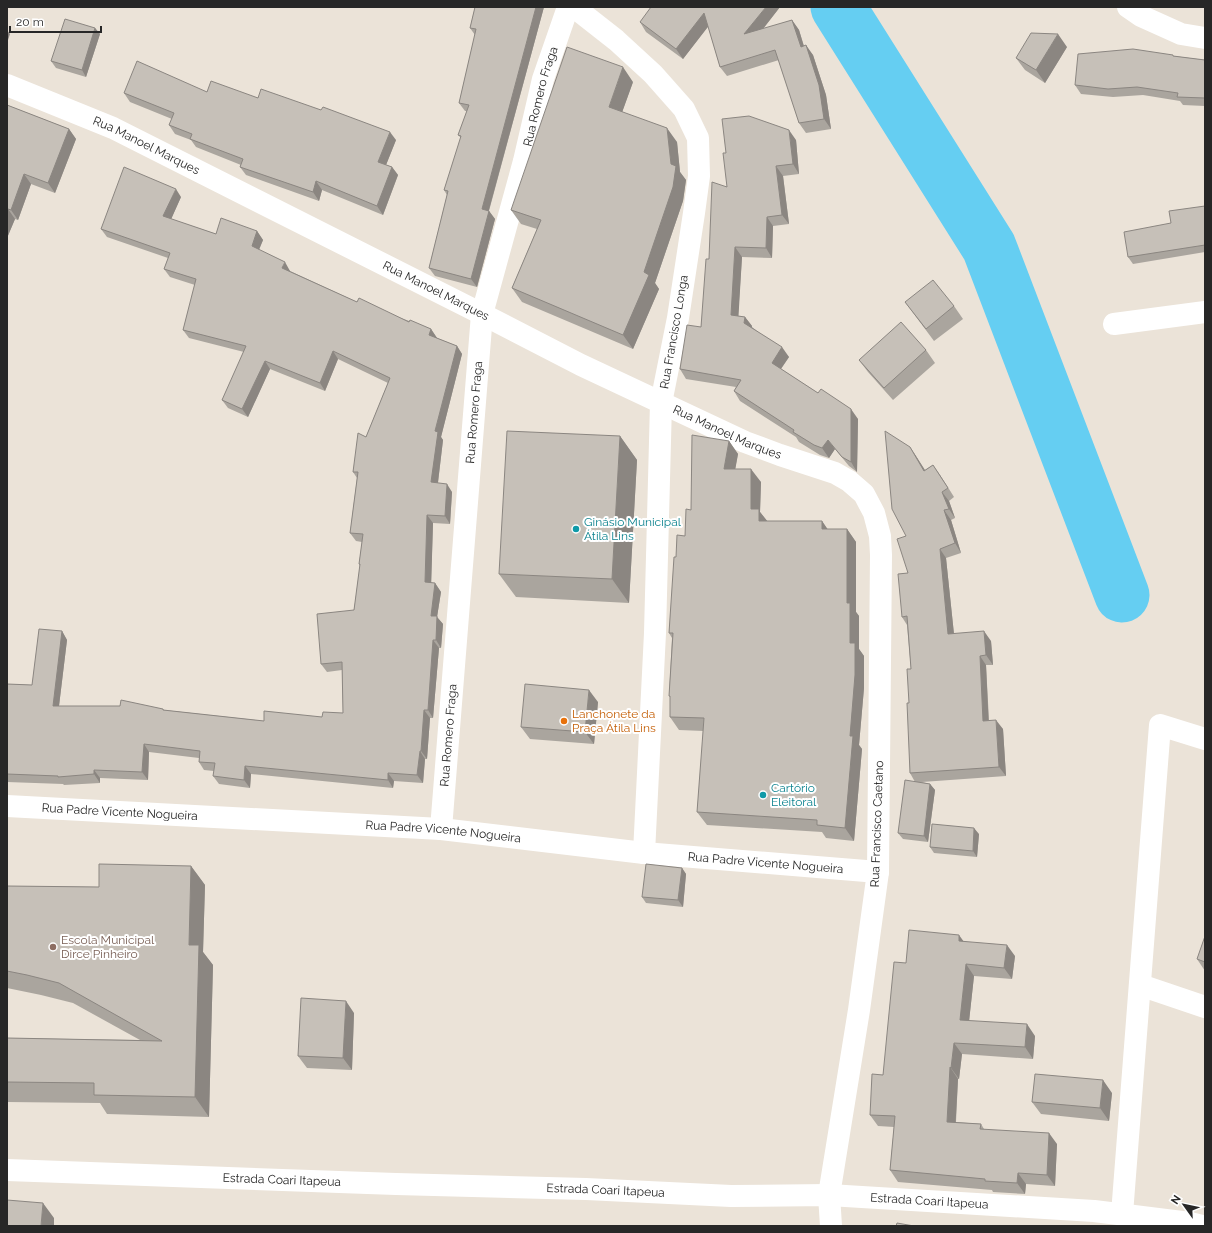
<svg xmlns="http://www.w3.org/2000/svg" width="1212" height="1233" font-family="Raleway,sans-serif">
	<style>
		.lines { fill: none; stroke-linecap: round; stroke-linejoin: round }
		.river { stroke: #65cef2; stroke-width: 55 }
		.street { stroke: #fff; stroke-width: 22 }
		.secondary { stroke: #fff; stroke-width: 22 }
		.wall { fill: #aaa59e }
		.shaded-wall { fill: #8b8681 }
		.building { fill: #c6c0b8; stroke: #8b8681 }
		.culture-dot { fill: #0f9aa8; stroke: #fff; stroke-width: 1.5 }
		.food-dot { fill: #e8710a; stroke: #fff; stroke-width: 1.5 }
		.education-dot { fill: #8d6e63; stroke: #fff; stroke-width: 1.5 }
		.labels { text-anchor: middle; dominant-baseline: central; stroke-width: 4; stroke-linejoin: round; paint-order: stroke }
		.street-label { font-size: 12px; fill: #272727; stroke: #fff }
		.culture-label { font-size: 12px; fill: #0d838f; stroke: #fff; text-anchor: start }
		.food-label { font-size: 12px; fill: #c56008; stroke: #fff; text-anchor: start }
		.education-label { font-size: 12px; fill: #785e54; stroke: #fff; text-anchor: start }
	</style>
	<rect width="100%" height="100%" fill="#ebe3d8"/>
	<g class="lines">
		<path class="river" d="M838 7 989 247 1122 595"/>
		<g class="street">
			<path d="M574 7 616 40 653 74 684 109 698 138 699 176 694 213 678 318 661 403 655 633 644 853"/>
			<path d="M1128 7 1141 16 1181 34 1205 38"/>
			<path id="s1" d="M7 85 113 128 482 314 581 365 745 442 780 455 835 473 849 481 864 494 874 513 880 536 881 555 878 872 859 1010 829 1195 831 1226"/>
			<path d="M1114 324 1205 312"/>
			<path id="s2" d="M7 806 441 829 644 853 878 872"/>
			<path id="s3" d="M441 829 482 314 524 161 543 79 568 7"/>
			<path d="M1140 985 1205 1007"/>
			<path d="M1122 1214 1160 725 1205 739"/>
		</g>
		<path class="secondary" id="s4" d="M7 1170 396 1184 586 1189 731 1196 829 1195 1094 1211 1190 1223 1202 1226"/>
	</g>
	<path class="wall" d="M475 7H544L489 211 495 219 477 287 435 276 429 268 447 195 444 190 461 138 458 135 467 111H465L459 103 475 35 470 28Z
		M780 7 763 29 792 20 799 30 804 46 813 55 826 95 831 129 806 133 799 123 779 60 727 76 720 67 708 26 683 59 646 32 640 22Z
		M95 28 100 34 86 77 56 68 51 61Z
		M1067 47 1045 83 1025 70 1016 58Z
		M1174 56 1205 60V106L1183 105 1180 101 1143 95 1113 97 1081 94 1075 85Z
		M633 82 622 112 677 142 680 172 686 180 683 201 655 283 659 289 633 349 522 302 512 288 537 229 521 224 511 210Z
		M207 92 258 98 396 140 386 165 392 167 398 175 383 215 322 190 319 201 246 175 240 167 241 165 196 147 191 140 175 134 169 125 172 119 130 102 124 93Z
		M7 105 69 129 76 139 55 193 31 184 18 220 15 219 7 238Z
		M796 140 799 174 783 176 789 224 773 226 772 258 742 257 738 316 745 317 752 326V327L789 357 781 369 858 419 857 472 849 466 835 449 829 458 820 455 799 442 796 437 740 401 734 391 736 387 686 379 680 369 701 327 709 259 727 187Z
		M181 197 171 219 216 234 257 231 263 240 259 250 290 271 357 302 431 329 437 338 457 346 462 354 441 437 443 440 438 483 452 492 450 524 433 523 431 583H435L441 592 437 617 443 624 441 648H439L433 718H430L427 759H425L423 783 394 781 393 788 251 774 250 788 219 784 213 776 214 771 204 770 199 762V758L149 752 148 780 100 778V783L64 785 63 784 7 782V684L32 685 62 631 67 640 59 706 163 709 164 710 264 721 322 717 343 713 342 670 327 672 321 664 354 610 360 566 359 564 362 542 356 541 350 533 357 478 353 472 366 437 388 383 338 359 325 391 270 369 248 417 228 408 222 400 244 352 189 338 183 330 195 285 170 277 164 269 168 258 107 237 101 229Z
		M1205 206V252L1133 264 1128 257 1171 223Z
		M905 302 954 306 963 319 934 341Z
		M926 350 935 363 893 400 868 372 859 360Z
		M620 436 637 460 629 603 516 597 499 574Z
		M729 441 738 454 735 469 761 482 760 512 767 521H822L827 529H847L856 542V612L859 616V649L864 656V688L859 745 862 749 854 841 826 838 822 832 707 825 697 812 704 731 679 730 670 717V697L669 696 672 638 669 633 676 557 685 536 691 510Z
		M910 447 925 470 933 465 954 497 949 501 955 518 951 520 961 553 946 558 954 634 991 641 993 665H986L989 720 1003 729 1006 776 922 782 930 784 935 790 928 842 903 839 898 833 915 782 910 773 909 703 911 669 907 625 902 617 908 573 906 536Z
		M598 702 594 744 530 739 521 727Z
		M979 834 977 857 934 853 930 847Z
		M191 866 205 885 203 952 213 965 209 1117 107 1114 100 1103 7 1102V1038L140 1040 73 1003 41 995 7 988V886L99 887Z
		M682 868 686 874 683 907 646 903 642 897Z
		M1205 936V971L1197 959Z
		M964 941 1015 956 1012 979 974 976 969 1021 1035 1036 1033 1059 962 1054 959 1079H958L956 1122 981 1124 984 1129 1057 1144 1055 1186 1026 1184 1025 1194 993 1192 992 1190 898 1182 890 1170 894 1127 878 1126 870 1115 883 1075 906 963Z
		M354 1013 352 1070 307 1068 298 1056Z
		M1112 1093 1109 1121 1041 1114 1032 1102Z"/>
	<path class="shaded-wall" d="M536 7H544L487 217 482 209Z
		M766 7H780L751 44 744 34Z
		M704 13 711 23 683 59 676 49Z
		M792 20 799 30 807 57 801 47Z
		M95 28 100 34 86 77 82 70Z
		M7 30 10 34 7 43Z
		M1058 34 1067 47 1045 83 1036 70Z
		M806 45 813 55 826 95 831 129 824 119Z
		M623 67 633 82 619 121 609 107Z
		M667 128 677 142 680 172 686 180 683 201 655 283 659 289 633 349 623 335 644 272 671 164Z
		M69 129 76 139 55 193 48 183Z
		M789 130 796 140 799 174 793 164Z
		M390 132 396 140 384 170 378 162Z
		M776 166 783 176 789 224 782 215Z
		M392 167 398 175 383 215 377 206Z
		M24 174 31 184 18 220 11 210Z
		M316 181 322 190 319 201 313 192Z
		M176 189 181 197 169 224 163 216Z
		M8 209 15 219 7 238V211Z
		M489 211 495 219 477 287 471 279Z
		M767 217 773 226 772 258 766 248Z
		M257 231 263 240 257 254 252 246Z
		M735 247 742 257 738 324 731 315Z
		M285 262 290 271 288 276 282 268Z
		M745 317 752 326 751 332 744 323Z
		M431 329 437 338 435 343 429 335Z
		M457 346 462 354 441 437 443 440 437 490 431 482 435 431Z
		M782 347 789 357 778 373 772 363Z
		M333 351 338 359 325 391 320 383Z
		M265 361 270 369 248 417 242 409Z
		M851 409 858 419 857 472 851 462Z
		M620 436 637 460 629 603 612 579Z
		M828 440 835 449 829 458 822 448Z
		M729 441 738 454 733 482 724 469Z
		M910 447 916 456 931 480 924 471Z
		M933 465 940 475 954 497 948 488Z
		M751 469 761 482 760 512 768 522V534L751 509Z
		M447 484 452 492 450 524 445 516Z
		M942 492 949 501 955 518 949 509Z
		M944 510 951 520 961 553 955 543Z
		M427 515 433 523 431 590 425 582Z
		M822 521 831 534 822 529Z
		M847 529 856 542V612L859 616V649L864 656V688L859 745 862 749 854 841 845 828 850 736V643L847 603Z
		M940 549 946 558 955 644 948 634Z
		M435 583 441 592 437 617 443 624 441 648 436 640 431 616Z
		M62 631 67 640 58 714 53 706Z
		M984 631 991 641 993 665 986 655Z
		M433 640 439 648 433 718 428 710Z
		M980 656 986 665 989 730 983 721Z
		M589 690 598 702 594 744 585 732Z
		M424 710 430 718 427 759 421 751Z
		M996 720 1003 729 1006 776 999 767Z
		M144 744 149 752 148 780 142 772Z
		M420 751 425 759 423 783 417 775Z
		M245 766 251 774 250 788 244 780Z
		M94 770 100 778V783L94 774Z
		M388 773 394 781 393 788 388 780Z
		M930 784 935 790 928 842 924 836Z
		M974 828 979 834 977 857 973 851Z
		M191 866 205 885 203 952 213 965 209 1117 195 1097 189 945Z
		M682 868 686 874 683 907 678 900Z
		M959 935 967 946 959 941Z
		M1007 945 1015 956 1012 979 1004 968Z
		M966 964 974 976 968 1031 960 1020Z
		M346 1001 354 1013 352 1070 343 1058Z
		M1027 1024 1035 1036 1033 1059 1025 1047Z
		M954 1043 962 1054 959 1079 951 1068Z
		M950 1067 958 1079 955 1133 947 1122Z
		M1103 1080 1112 1093 1109 1121 1100 1108Z
		M1049 1133 1057 1144 1055 1186 1047 1175Z
		M1018 1173 1026 1184 1025 1194 1017 1183Z
		M43 1203 54 1218V1226H41Z"/>
	<path class="building" d="M475 7H536L482 209 489 211 471 279 429 268 448 191 444 190 461 136 458 135 469 105 459 103 476 29 470 28Z
		M651 7H766L744 34 792 20 801 47 806 45 819 85 824 119 799 123 775 50 720 67 704 13 676 49 640 22Z
		M65 19 95 28 82 70 51 61Z
		M1031 33 1058 34 1036 70 1016 58Z
		M567 47 623 67 609 107 667 128 671 164 676 166 673 187 644 272 649 275 623 335 512 288 541 220 511 210Z
		M1133 49 1173 55V56L1205 60V98L1177 97 1178 93 1137 87 1108 89 1075 85 1078 54Z
		M137 61 207 92 211 81 258 98 261 89 321 110 323 107 390 132 378 162 392 167 377 206 316 181 313 192 240 167 243 159 190 139 192 134 169 125 174 113 124 93Z
		M7 105 69 129 48 183 24 174 11 210 8 209 7 211Z
		M749 116 789 130 793 164 776 166 782 215 767 217 766 248 735 247 731 315 745 317 744 323 782 347 772 363 818 393 821 389 851 409V462L842 457 828 440 822 448 814 445 793 432 794 430 734 391 741 380 680 369 687 325 701 327 706 259H709L712 182 727 187 723 153H726L722 119Z
		M124 167 176 189 163 216 216 234 221 218 257 231 252 246 285 262 282 268 357 302 359 298 409 322 410 320 431 329 429 335 457 346 435 431 438 432 431 482 447 484 445 516 427 515 425 582 435 583 431 616H437L436 640H433L428 710H424L421 751H420L417 775 388 773V780L245 766 244 780 213 776 215 763 199 762 200 751 144 744 142 772 94 770V774L58 777V776L7 774V684L32 685 39 629 62 631 53 706H120L121 700 163 709V710L264 721V711L322 717 323 712 343 713 342 662 321 664 317 614 354 610 360 564H359L363 534 350 533 358 472H353L358 433 366 437 390 378 333 351 320 383 265 361 242 409 222 400 246 346 183 330 196 279 164 269 170 253 101 229Z
		M1205 206V245L1128 257 1124 232 1171 223 1169 211Z
		M933 280 954 306 926 329 905 302Z
		M901 322 926 350 884 388 859 360Z
		M507 431 620 436 612 579 499 574Z
		M885 431 910 447 924 471 933 465 948 488 942 492 949 509 944 510 955 543 940 549 948 634 984 631 986 655 980 656 983 721 996 720 999 767 910 773 907 703H909L907 669H911L907 616 902 617 898 574 908 573 897 539 906 536 892 509Z
		M692 435 729 441 724 469H751V509H759V521H822V529H847V603H850V643H855V675L850 736H853L845 828 817 825V820L697 812 704 718 670 717V696H669L673 633H669L674 557H676L677 535 685 536 686 509 691 510Z
		M525 684 589 690 585 732 521 727Z
		M905 780 930 784 924 836 898 833Z
		M932 824 974 828 973 851 930 847Z
		M99 864 191 866 189 945H199L195 1097 94 1095V1083L7 1082V1038L162 1041 59 983 27 975 7 971V886L99 887Z
		M646 864 682 868 678 900 642 897Z
		M909 930 959 935V941L1007 945 1004 968 966 964 960 1020 1027 1024 1025 1047 954 1043 951 1068 950 1067 947 1122 981 1124 980 1129 1049 1133 1047 1175 1018 1173 1017 1183 985 1181V1179L890 1170 895 1116 870 1115 872 1074 883 1075 894 962 906 963Z
		M1205 936V962L1197 959Z
		M301 998 346 1001 343 1058 298 1056Z
		M1035 1074 1103 1080 1100 1108 1032 1102Z
		M7 1200 43 1203 41 1226H7Z
		M897 1223 914 1226H896Z"/>
	<g class="culture-dot">
		<circle cx="576" cy="529" r="4"/>
		<circle cx="763" cy="795" r="4"/>
	</g>
	<circle class="food-dot" cx="564" cy="721" r="4"/>
	<circle class="education-dot" cx="53" cy="947" r="4"/>
	<g class="labels">
		<g class="street-label">
			<text stroke="none"><textPath href="#s3" startOffset="742">Rua Romero Fraga</textPath></text>
			<text stroke="none"><textPath href="#s1" startOffset="152">Rua Manoel Marques</textPath></text>
			<text stroke="none"><textPath href="#s1" startOffset="476">Rua Manoel Marques</textPath></text>
			<text transform="translate(674 332) rotate(-80)">Rua Francisco Longa</text>
			<text stroke="none"><textPath href="#s3" startOffset="418">Rua Romero Fraga</textPath></text>
			<text stroke="none"><textPath href="#s1" startOffset="800">Rua Manoel Marques</textPath></text>
			<text stroke="none"><textPath href="#s3" startOffset="94">Rua Romero Fraga</textPath></text>
			<text stroke="none"><textPath href="#s2" startOffset="113">Rua Padre Vicente Nogueira</textPath></text>
			<text transform="translate(877 824) rotate(-88)">Rua Francisco Caetano</text>
			<text stroke="none"><textPath href="#s2" startOffset="437">Rua Padre Vicente Nogueira</textPath></text>
			<text stroke="none"><textPath href="#s2" startOffset="761">Rua Padre Vicente Nogueira</textPath></text>
			<text stroke="none"><textPath href="#s4" startOffset="275">Estrada Coari Itapeua</textPath></text>
			<text stroke="none"><textPath href="#s4" startOffset="599">Estrada Coari Itapeua</textPath></text>
			<text stroke="none"><textPath href="#s4" startOffset="923">Estrada Coari Itapeua</textPath></text>
		</g>
		<g class="culture-label">
			<text x="584" y="522">Ginásio Municipal<tspan x="584" dy="14">Átila Lins</tspan></text>
			<text x="771" y="788">Cartório<tspan x="771" dy="14">Eleitoral</tspan></text>
		</g>
		<g class="food-label">
			<text x="572" y="714">Lanchonete da<tspan x="572" dy="14">Praça Átila Lins</tspan></text>
		</g>
		<g class="education-label">
			<text x="61" y="940">Escola Municipal<tspan x="61" dy="14">Dirce Pinheiro</tspan></text>
		</g>
	</g>
	<rect width="1212" height="1233" fill="none" stroke="#272727" stroke-width="16"/>
	<g transform="translate(1184 1205) rotate(303)" stroke="#ffffff" stroke-width="3" paint-order="stroke">
	<path d="M0-3L7 15L0 10L-7 15Z" fill="#272727"/>
	<text y="-6" font-size="11" font-weight="bold" text-anchor="middle" fill="#272727">N</text>
	</g>
	<path d="M10 26v6h91v-6" fill="none" stroke="#272727" stroke-width="2"/>
	<text x="16" y="26" font-size="12" fill="#272727" stroke="#ffffff" stroke-width="3" paint-order="stroke">20 m</text>
</svg>
